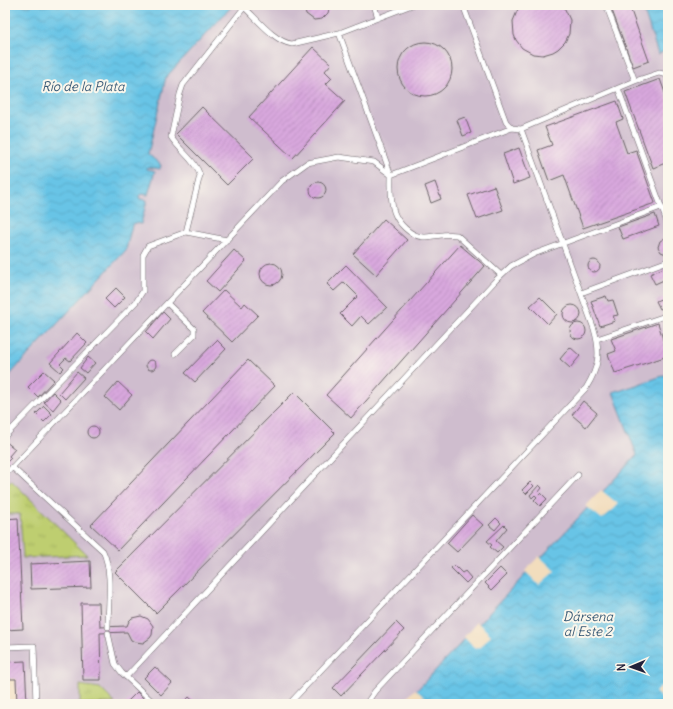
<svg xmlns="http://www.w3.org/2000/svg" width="673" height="709" font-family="Delius,sans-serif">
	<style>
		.industrial { fill: #cfbdce }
		.grass { fill: url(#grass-tufts); stroke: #707856 }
		.water { fill: url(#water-waves); stroke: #457390 }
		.pier { fill: #f2ddbd }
		.building { fill: url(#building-hatch) }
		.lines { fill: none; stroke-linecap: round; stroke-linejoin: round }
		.service-casing { stroke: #6b6368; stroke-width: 6 }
		.service { stroke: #fff; stroke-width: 5 }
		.labels { text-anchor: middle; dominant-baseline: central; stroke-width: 4; stroke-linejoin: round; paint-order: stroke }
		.water-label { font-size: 13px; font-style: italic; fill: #3a5b77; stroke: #fbf7ec }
	</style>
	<defs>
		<pattern id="grass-tufts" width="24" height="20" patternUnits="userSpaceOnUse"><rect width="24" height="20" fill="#bece70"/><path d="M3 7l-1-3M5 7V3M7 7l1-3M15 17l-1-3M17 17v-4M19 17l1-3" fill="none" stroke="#a3b162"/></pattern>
		<pattern id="water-waves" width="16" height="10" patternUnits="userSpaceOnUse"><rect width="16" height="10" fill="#68c4e6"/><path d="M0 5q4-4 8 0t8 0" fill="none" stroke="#5aa8c6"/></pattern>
		<pattern id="building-hatch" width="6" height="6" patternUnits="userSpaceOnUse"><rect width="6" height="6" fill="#d8a7dd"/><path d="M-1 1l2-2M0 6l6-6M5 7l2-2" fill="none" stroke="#b98fbf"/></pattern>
	</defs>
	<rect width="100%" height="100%" fill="#fbf7ec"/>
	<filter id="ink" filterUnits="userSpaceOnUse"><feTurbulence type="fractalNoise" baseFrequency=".025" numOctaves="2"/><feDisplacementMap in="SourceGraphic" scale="8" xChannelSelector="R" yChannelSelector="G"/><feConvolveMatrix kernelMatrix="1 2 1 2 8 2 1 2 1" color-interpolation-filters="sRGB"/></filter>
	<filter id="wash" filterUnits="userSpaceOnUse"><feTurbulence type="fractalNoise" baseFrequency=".012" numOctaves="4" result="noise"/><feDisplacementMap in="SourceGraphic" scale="16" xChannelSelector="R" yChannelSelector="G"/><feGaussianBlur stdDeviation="0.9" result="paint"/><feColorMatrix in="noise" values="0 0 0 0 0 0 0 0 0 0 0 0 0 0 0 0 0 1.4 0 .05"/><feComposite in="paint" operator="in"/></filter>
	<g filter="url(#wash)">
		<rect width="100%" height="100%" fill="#f2ddbd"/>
		<path class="industrial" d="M233 5H642L658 53 668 50V374L619 392H614L637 455 404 704H17L16 679H5V380L126 250 132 225 135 223 147 200 140 199 139 196 154 171 146 169 147 167 156 169 148 154 166 77Z"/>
		<path class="grass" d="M11 480 87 555 23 558 20 514H5V486Z
			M80 685 100 688 115 703 80 704Z"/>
		<path class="water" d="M5 5H233L166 77 148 154 161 165 160 169 147 167V169L155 171 148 195 141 194 139 196 140 199 147 200 141 224 135 223 132 225 126 250 5 380Z
			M642 5H668V50L658 54Z
			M668 374V704H404L637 455 613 392 618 390 619 391Z"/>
		<path class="pier" d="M601 490 618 504 615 508 602 519 586 506Z
			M539 556 555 571 539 585 525 571Z
			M477 622 491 635 481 647 475 649 464 637Z
			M668 680V704L655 692Z
			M415 689 429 701 427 704H402Z"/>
		<g id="blocks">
			<path class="building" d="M304 5H329V9L328 13 322 19 314 20 306 14Z
				M522 5H562L564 7 570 20 569 34 565 42 558 49 553 52 543 55 533 54 522 48 516 40 514 35 513 21 518 9Z
				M610 5H629L649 61 633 67Z
				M398 69a27 27 0 1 1 54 0a27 27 0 1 1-54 0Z
				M313 47 331 64 325 71 332 78 326 84 345 101 293 158 249 117Z
				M660 79 668 101V162L653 168 625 92Z
				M617 101 623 119 616 122 627 153 636 150 655 203 583 228 564 175 549 181 538 150 552 145 545 127Z
				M202 107 254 158 227 185 176 134Z
				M465 117 471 133 463 136 457 120Z
				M519 148 530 178 513 184 503 154Z
				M310 190a8 8 0 1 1 16 0a8 8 0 1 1-16 0Z
				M435 182 441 199 431 203 425 186Z
				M494 186 503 210 477 219 468 195Z
				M655 214 659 226 623 239 618 227Z
				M384 219 407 240 376 275 353 254Z
				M665 238 668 239V253L666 254 661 252 658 247 660 241Z
				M460 245 485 266 351 418 326 395Z
				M234 250 246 261 218 292 206 281Z
				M588 266a6 6 0 1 1 12 0a6 6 0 1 1-12 0Z
				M260 274a11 11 0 1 1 22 0a11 11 0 1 1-22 0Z
				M346 265 387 307 369 324 361 316 352 326 340 314 358 296 344 282 334 291 327 284Z
				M668 266V278L655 284 650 274Z
				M116 288 125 297 114 308 105 299Z
				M224 290 242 307 245 303 258 315 232 342 202 313Z
				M606 296 608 301 613 300 618 315 613 316 615 321 600 326 591 301Z
				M668 296V306L660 309 656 301Z
				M540 297 557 314 548 324 530 306Z
				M563 314a9 9 0 1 1 18 0a9 9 0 1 1-18 0Z
				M163 312 170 319 153 339 146 332Z
				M658 323 668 356 615 373 608 354 616 351 611 339Z
				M570 331a8 8 0 1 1 16 0a8 8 0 1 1-16 0Z
				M77 333 87 343 70 361 66 358 60 364 64 368 60 372 50 363Z
				M217 340 226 349 195 382 185 373Z
				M570 347 580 356 570 368 560 359Z
				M88 357 95 363 86 373 80 368Z
				M146 365a5 5 0 1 1 10 0a5 5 0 1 1-10 0Z
				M248 360 275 386 118 550 91 525Z
				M44 371 54 380 38 397 28 387Z
				M77 372 84 378 65 399 59 393Z
				M118 382 132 395 119 410 105 397Z
				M53 392 61 400 53 410 44 402Z
				M294 392 335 433 156 613 115 572Z
				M583 401 597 413 586 427 572 415Z
				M44 406 52 414 44 422 36 414Z
				M87 432a6 6 0 1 1 12 0a6 6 0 1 1-12 0Z
				M5 441 15 449 9 456 11 458 5 464Z
				M530 482 534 486 526 494 522 490Z
				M539 485 542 488 538 493 540 495 541 493 547 499 540 506 534 500 537 497 535 495 532 498 530 495Z
				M472 515 483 525 457 552 447 543Z
				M18 518 23 629 5 630V519Z
				M496 518 501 523 495 530 489 525Z
				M504 525 507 528 496 541 503 547 497 553 490 547 492 545 487 541Z
				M90 561 91 587 31 589 30 564Z
				M454 565 462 573 465 571 471 578 466 583 451 568Z
				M500 568 507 575 492 590 485 583Z
				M81 603H99L100 627 127 626 129 621 132 618 141 616 148 619 153 626 152 635 150 638 143 643 135 642 131 640 127 632 100 633 101 680H83Z
				M396 622 404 630 341 696 333 688Z
				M25 661 27 704H17L16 679H5V662Z
				M155 667 172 683 161 695 144 678Z
				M137 692 149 704H125Z
				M189 697 197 704H182Z"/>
		</g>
	</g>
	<g filter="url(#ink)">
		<use href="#blocks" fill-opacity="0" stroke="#6b6368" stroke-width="1"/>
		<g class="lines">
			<defs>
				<path id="service" d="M374 5 378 18
					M463 5 506 122 512 128 521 129
					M244 7C257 19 275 42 292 44L339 33 412 5
					M339 33 391 175C391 187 390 200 394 212 398 223 410 236 423 237 434 237 445 233 457 235L501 275
					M635 81 659 73 668 75
					M618 88 668 225
					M186 232 227 240
					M581 293 668 261
					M167 303 194 329V335L175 354
					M597 339 668 315
					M5 436 136 302 143 291V255L148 246 186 232 200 175C196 161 179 150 171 137L180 94 183 85 246 5
					M12 467 103 551C113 572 108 604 108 627
					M5 475 282 181 307 163 339 157 374 162 391 175 512 128
					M108 633 115 664 122 673 155 704
					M5 647 34 646 36 704
					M126 677 496 280 511 266 534 254 661 207
					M289 704 586 388C599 367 601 353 594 329L521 129 635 81 606 5
					M366 704 375 691 578 475"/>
			</defs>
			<use href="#service" class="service-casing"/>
			<use href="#service" class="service"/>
		</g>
	</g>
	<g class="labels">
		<g class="water-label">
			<text x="83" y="86">Río de la Plata</text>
			<text x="588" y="616">Dársena<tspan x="588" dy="15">al Este 2</tspan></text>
		</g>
	</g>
	<rect width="673" height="709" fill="none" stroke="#fbf7ec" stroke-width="20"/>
	<g transform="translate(631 667) rotate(268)" stroke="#fbf7ec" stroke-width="3" paint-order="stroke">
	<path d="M0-3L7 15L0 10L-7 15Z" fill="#22223b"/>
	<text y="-6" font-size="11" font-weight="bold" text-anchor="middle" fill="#22223b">N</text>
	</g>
</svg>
